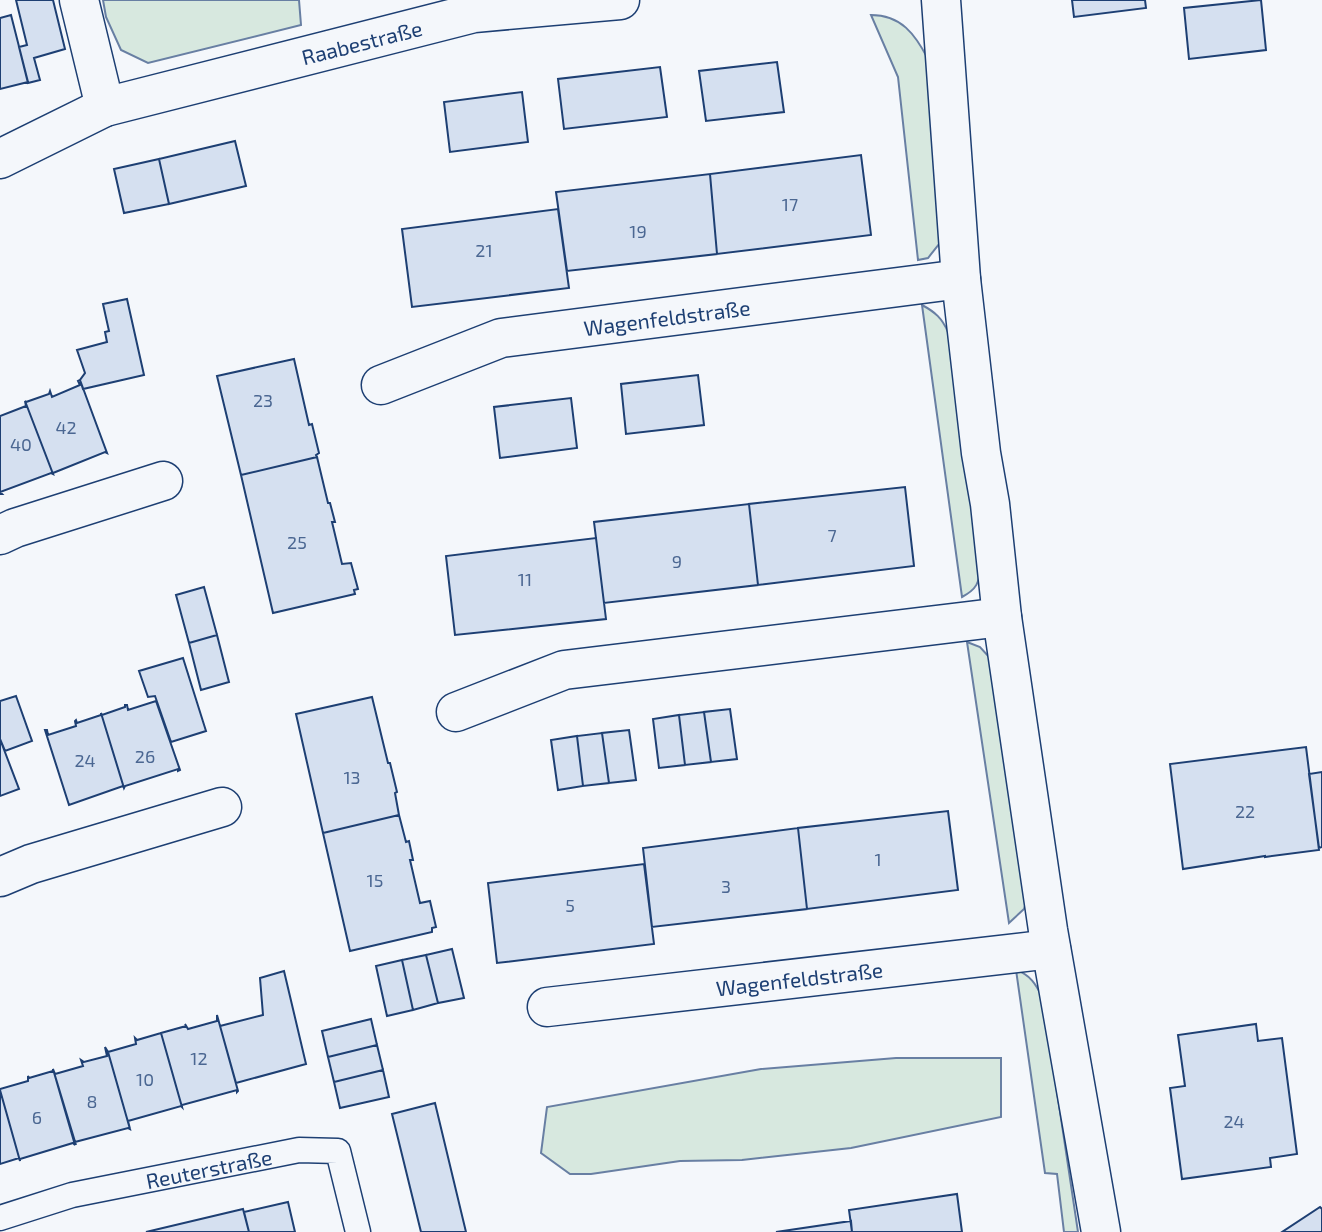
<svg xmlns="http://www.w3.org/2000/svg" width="1322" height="1232" font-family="'Exo 2',sans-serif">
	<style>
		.green { fill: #d7e8df; stroke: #687fa3; stroke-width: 2 }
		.building { fill: #d5e0f0; stroke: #1d3f73; stroke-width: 2 }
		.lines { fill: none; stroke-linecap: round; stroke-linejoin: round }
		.lane-casing { stroke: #1d3f73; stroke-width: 27 }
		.street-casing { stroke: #1d3f73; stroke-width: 41 }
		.lane { stroke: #f4f7fb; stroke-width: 24 }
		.street { stroke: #f4f7fb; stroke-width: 38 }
		.labels { text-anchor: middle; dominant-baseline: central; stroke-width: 5; stroke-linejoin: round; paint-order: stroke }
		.number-label { font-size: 18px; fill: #4b6792 }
		.street-label { font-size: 21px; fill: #1d3f73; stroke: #f4f7fb }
	</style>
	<rect width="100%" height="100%" fill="#f4f7fb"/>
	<path class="green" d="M103 0H299L301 25 148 63 121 50 106 17Z
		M871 15C901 15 915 34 928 59L940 234 939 244 928 258 918 260 898 77Z
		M922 305C935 312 942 318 948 332L981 566C979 583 977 589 962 597Z
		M967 642 980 647 990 658 1028 896 1024 909 1009 923Z
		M1016 970C1031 975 1036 985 1043 998L1078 1232H1064L1057 1174 1045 1173Z
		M896 1058H1001V1117L851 1148 742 1160 680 1161 591 1174H570L541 1153 547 1107 761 1069Z"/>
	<path class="building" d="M16 0H53L65 49 34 58 40 80 28 83 19 47 27 45Z
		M1072 0H1145L1146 8 1074 17Z
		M1261 0 1266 50 1189 59 1184 8Z
		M11 15 28 82 0 89V18Z
		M777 62 784 112 706 121 699 71Z
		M660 67 667 117 564 129 558 79Z
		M522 92 528 142 450 152 444 102Z
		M235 141 246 186 169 204 159 159Z
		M861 155 871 235 717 254 710 174Z
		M159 159 169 204 124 213 114 169Z
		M710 174 717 254 567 271 556 192Z
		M558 209 569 288 412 307 402 229Z
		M127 299 144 375 83 389 80 380 85 373 77 350 107 342 105 332 109 331 103 304Z
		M294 359 309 425 312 424 319 453 316 455 317 457 241 475 217 376Z
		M698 375 704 425 626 434 621 384Z
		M80 380 107 453 105 452 53 473V474L25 401 26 402 49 394 50 391 52 397 80 385 78 381Z
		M571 398 577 448 500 458 494 407Z
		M25 401 53 474 51 473 0 492 2 494H0V416L26 406Z
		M317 457 328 503H330L335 522H332L342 564 351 563 358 589 354 590 355 594 273 613 241 475Z
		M905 487 914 566 758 585 749 504Z
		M749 504 758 585 604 603 594 522Z
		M596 538 606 619 455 635 446 556Z
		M204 587 217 635 189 643 176 595Z
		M217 635 229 682 201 690 189 643Z
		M183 658 206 731 171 742 155 696 148 697 139 671Z
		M16 696 32 741 5 751 0 739V701Z
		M372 697 388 763H390L397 792 395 793 399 815 323 833 296 714Z
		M156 701 180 770 178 771V769L125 786 124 788 101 713 102 715 125 707V705H127L128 710Z
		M730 709 737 759 711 762 704 712Z
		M704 712 711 762 685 765 679 715Z
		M101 713 124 788 123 786 69 805 45 730H47L48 735 76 726 75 721 76 720 77 723 101 715Z
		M679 715 685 765 659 768 653 719Z
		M629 730 636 780 609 783 602 733Z
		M602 733 609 783 583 786 577 736Z
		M577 736 583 786 558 790 551 740Z
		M0 739 19 789 0 796Z
		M1306 747 1319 850 1265 857V856L1183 869 1170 764Z
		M1322 772V847L1319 848 1309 774Z
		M948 811 958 890 807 909 798 828Z
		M399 815 406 842 409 841 413 860H410L420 903 430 901 436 927 432 928V932L350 951 323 833Z
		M798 828 807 909 652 927 643 848Z
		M644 864 654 944 497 963 488 883Z
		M452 949 464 998 438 1003 426 955Z
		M426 955 438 1003 413 1010 402 960Z
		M402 960 413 1010 387 1016 376 966Z
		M284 971 306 1064 236 1083 220 1026 263 1015 260 978Z
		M217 1015 238 1091 237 1092V1090L182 1105V1107L161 1033 186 1026 185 1024 188 1029 217 1021Z
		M371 1019 377 1045 328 1057 322 1031Z
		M1256 1024 1258 1041 1282 1038 1297 1154 1270 1158 1271 1167 1182 1179 1170 1088 1185 1086 1178 1035Z
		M161 1033 182 1107 181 1106 128 1121 130 1129 108 1052 136 1044 135 1038 137 1040Z
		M377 1045 383 1070 334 1082 328 1057Z
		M105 1047 108 1052 130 1129 128 1128 75 1142 76 1145 53 1069 55 1074 83 1066 81 1060 84 1062 107 1056Z
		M53 1069 75 1145 73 1143 20 1159V1161L0 1090V1089L28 1081V1076L29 1078 53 1071Z
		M383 1070 389 1097 340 1108 334 1082Z
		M0 1090 20 1161 19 1158 0 1164Z
		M435 1103 466 1232H421L392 1114Z
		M957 1194 962 1232H852L849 1210Z
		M288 1202 295 1232H249L244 1212Z
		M1320 1207 1322 1209V1232H1282Z
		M243 1209 249 1232H146Z
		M851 1221 852 1232H776Z"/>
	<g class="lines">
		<defs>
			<g id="lane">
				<path id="s1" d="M0 1218 72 1195 299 1150 338 1151 358 1232"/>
			</g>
			<g id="street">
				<path d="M79 0 105 107"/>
				<path d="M941 0 961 279 981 453 990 504 1002 617 1048 930 1101 1232"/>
				<path id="s2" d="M0 159 105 107 474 13 620 0"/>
				<path id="s3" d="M381 385 501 338 961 279"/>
				<path d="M0 535 15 528 163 481"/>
				<path d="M456 712 564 670 1002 617"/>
				<path d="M0 877 31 864 222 807"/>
				<path id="s4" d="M547 1007 1051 949"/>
			</g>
		</defs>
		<use href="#lane" class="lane-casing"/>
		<use href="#street" class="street-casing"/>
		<use href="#lane" class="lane"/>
		<use href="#street" class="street"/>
	</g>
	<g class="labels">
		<g class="number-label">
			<text x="790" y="204">17</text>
			<text x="638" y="231">19</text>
			<text x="484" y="250">21</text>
			<text x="263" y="400">23</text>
			<text x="66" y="427">42</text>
			<text x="21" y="444">40</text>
			<text x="832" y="535">7</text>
			<text x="297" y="542">25</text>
			<text x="677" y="561">9</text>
			<text x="525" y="579">11</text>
			<text x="145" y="756">26</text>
			<text x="85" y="760">24</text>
			<text x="352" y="777">13</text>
			<text x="1245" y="811">22</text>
			<text x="878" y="859">1</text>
			<text x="375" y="880">15</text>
			<text x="726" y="886">3</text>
			<text x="570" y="905">5</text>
			<text x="199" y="1058">12</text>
			<text x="145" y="1079">10</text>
			<text x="92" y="1101">8</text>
			<text x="37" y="1117">6</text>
			<text x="1234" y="1121">24</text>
		</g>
		<g class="street-label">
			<text stroke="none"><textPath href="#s2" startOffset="382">Raabestraße</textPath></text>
			<text stroke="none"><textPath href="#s3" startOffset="296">Wagenfeldstraße</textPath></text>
			<text stroke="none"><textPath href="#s4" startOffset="254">Wagenfeldstraße</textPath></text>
			<text stroke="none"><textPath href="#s1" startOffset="215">Reuterstraße</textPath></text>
		</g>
	</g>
</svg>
